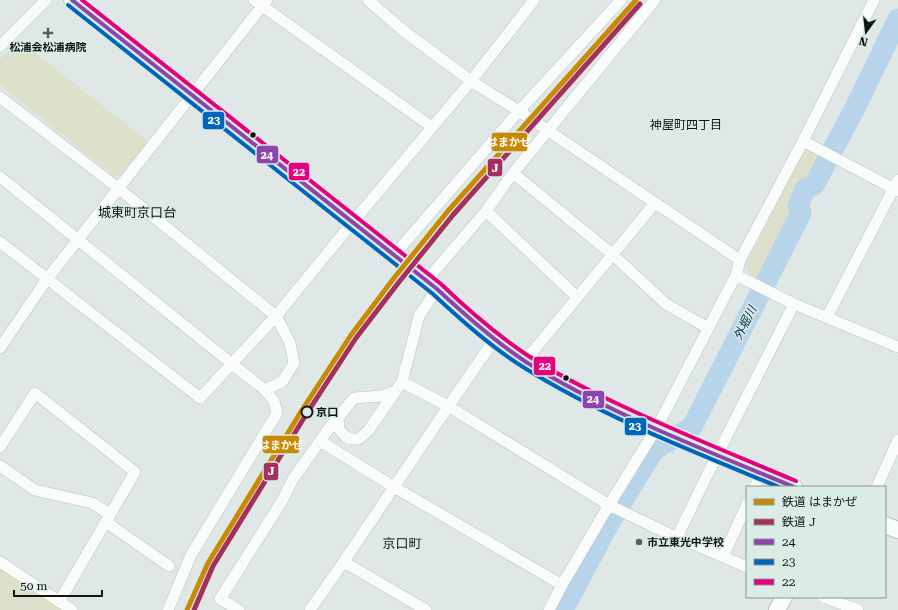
<svg xmlns="http://www.w3.org/2000/svg" width="898" height="610" font-family="'Roboto Serif','Noto Sans JP',serif">
	<style>
		.green { fill: #dde1cc }
		.lines { fill: none; stroke-linecap: round; stroke-linejoin: round }
		.river { stroke: #b7d4eb; stroke-width: 21 }
		.street-casing { stroke: #bbc3c1; stroke-width: 12 }
		.secondary-casing { stroke: #bbc3c1; stroke-width: 18 }
		.path { stroke: #cfd1d1; stroke-width: 2; stroke-dasharray: 2 3; stroke-linecap: butt }
		.street { stroke: #fafcfb; stroke-width: 11 }
		.secondary { stroke: #fafcfb; stroke-width: 16 }
		.path-bridge { stroke: #cfd1d1; stroke-width: 2; stroke-dasharray: 2 3; stroke-linecap: butt }
		.bus-1-casing { stroke: #dbece7; stroke-width: 7 }
		.bus-2-casing { stroke: #dbece7; stroke-width: 7 }
		.bus-3-casing { stroke: #dbece7; stroke-width: 7 }
		.bus-1 { stroke: #8e44ad; stroke-width: 4 }
		.bus-2 { stroke: #0065bd; stroke-width: 4 }
		.bus-3 { stroke: #e5007d; stroke-width: 4 }
		.rail-1-casing { stroke: #dbece7; stroke-width: 8 }
		.rail-2-casing { stroke: #dbece7; stroke-width: 8 }
		.rail-1 { stroke: #c98904; stroke-width: 5 }
		.rail-2 { stroke: #a52f5d; stroke-width: 5 }
		.poi-dot { fill: #585f5e; stroke: #dbece7; stroke-width: 1.5 }
		.bus-dot { fill: #101514; stroke: #dbece7; stroke-width: 1.5 }
		.stop-dot { fill: #dbece7; stroke: #101514; stroke-width: 2 }
		.labels { text-anchor: middle; dominant-baseline: central; stroke-width: 3; stroke-linejoin: round; paint-order: stroke }
		.poi-label { font-size: 11px; font-weight: bold; fill: #101514; stroke: #dbece7 }
		.stop-label { font-size: 11px; font-weight: bold; fill: #101514; stroke: #dbece7; text-anchor: start }
		.neighbourhood-label { font-size: 12px; fill: #101514; stroke: #dbece7 }
		.water-label { font-size: 12px; font-style: italic; fill: #022e4e; stroke: #dbece7 }
		.quarter-label { font-size: 13px; fill: #101514; stroke: #dbece7 }
		.line-badge { stroke: #dbece7; stroke-width: 1.5 }
		.badge-label { font-size: 11px; text-anchor: middle; font-weight: bold; fill: #fff }
	</style>
	<rect width="100%" height="100%" fill="#dfe8e6"/>
	<path class="green" d="M19 40 150 143 122 176 115 177 0 85V59Z
		M810 151 831 161 770 285 750 276 746 264 802 153Z
		M0 568 66 610H0Z"/>
	<g class="lines">
		<path class="river" d="M563 610 612 518 654 450 692 427 801 213 798 206 805 189 814 185 855 108 898 19"/>
		<defs>
			<path id="street" d="M254 0 432 127
				M368 0 405 32 471 81 519 111 740 260
				M0 46 46 0
				M0 97 118 188 276 316 290 343 294 363 283 381 265 390
				M803 141 898 191
				M513 173 612 254 666 304 708 328
				M0 177 231 363 265 390 274 401 277 413 191 555 168 610
				M486 211 577 297
				M0 242 200 398 276 316 352 223 471 81 534 0
				M394 255 519 111 621 0
				M736 275 794 304 898 347
				M426 281 486 211 513 173 655 0
				M827 317 898 180
				M0 348 47 279 267 0
				M525 361 655 203
				M402 382 448 406 609 505 665 532 747 567
				M338 418 339 429 346 437 350 439H359L368 431 402 382 419 316 437 289
				M320 441 394 487 562 585
				M0 447 35 393 135 472 59 602
				M0 466 35 490 92 503 110 514
				M755 487 761 473
				M877 487 898 440
				M106 522 169 566
				M677 537 717 455 794 304
				M723 557 747 504
				M0 562 72 610
				M344 562 426 610
				M823 597 858 610
				M239 610 220 599 282 501 293 479 330 427 338 418 349 404 354 398 383 396 396 391
				M310 610C373 521 432 428 495 339
				M549 610 562 585 609 505 656 429 736 275 740 260 803 141 874 0"/>
			<path id="secondary" d="M72 0 437 289 465 315 495 339 525 361 565 384 595 400 656 429 794 487
				M885 525 898 530
				M777 610 784 597"/>
		</defs>
		<use href="#street" class="street-casing"/>
		<use href="#secondary" class="secondary-casing"/>
		<path class="path" d="M657 449 661 452 663 449 673 454"/>
		<use href="#street" class="street"/>
		<use href="#secondary" class="secondary"/>
		<path class="path-bridge" d="M673 454 675 427"/>
		<defs>
			<path id="bus-1" d="M72 0 437 289C465 315 494 341 526 362 610 414 703 449 794 487"/>
			<path id="bus-2" d="M68 5 433 294C461 320 490 346 523 367 603 417 692 451 779 487"/>
			<path id="bus-3" d="M82 0 441 284C468 310 496 334 527 355 556 374 588 390 618 404 677 432 737 456 796 481"/>
		</defs>
		<use href="#bus-1" class="bus-1-casing"/>
		<use href="#bus-2" class="bus-2-casing"/>
		<use href="#bus-3" class="bus-3-casing"/>
		<use href="#bus-1" class="bus-1"/>
		<use href="#bus-2" class="bus-2"/>
		<use href="#bus-3" class="bus-3"/>
		<defs>
			<path id="rail-1" d="M187 610 208 563 302 410 351 335 394 278 448 211 636 0"/>
			<path id="rail-2" d="M194 610 213 566 307 413 356 338 399 282 453 215 640 4"/>
		</defs>
		<use href="#rail-1" class="rail-1-casing"/>
		<use href="#rail-2" class="rail-2-casing"/>
		<use href="#rail-1" class="rail-1"/>
		<use href="#rail-2" class="rail-2"/>
	</g>
	<g class="poi-dot">
		<path d="M46 27h4v4h4v4h-4v4h-4v-4h-4v-4h4z"/>
		<circle cx="639" cy="542" r="4"/>
	</g>
	<g class="bus-dot">
		<circle cx="253" cy="135" r="3.5"/>
		<circle cx="566" cy="378" r="3.5"/>
	</g>
	<circle class="stop-dot" cx="307" cy="412" r="5.5"/>
	<g class="labels">
		<g class="poi-label">
			<text x="48" y="47">松浦会松浦病院</text>
			<text x="647" y="542" text-anchor="start">市立東光中学校</text>
		</g>
		<g class="stop-label">
			<text x="316" y="412">京口</text>
		</g>
		<g class="neighbourhood-label">
			<text x="686" y="125">神屋町四丁目</text>
		</g>
		<g class="water-label">
			<text transform="translate(745 323) rotate(-63)">外堀川</text>
		</g>
		<g class="quarter-label">
			<text x="137" y="212">城東町京口台</text>
			<text x="402" y="543">京口町</text>
		</g>
	</g>
	<g class="line-badge">
		<rect x="202" y="111" width="23" height="19" rx="4" fill="#0065bd"/>
		<rect x="491" y="132" width="37" height="20" rx="4" fill="#c98904"/>
		<rect x="256" y="145" width="23" height="19" rx="4" fill="#8e44ad"/>
		<rect x="487" y="158" width="16" height="19" rx="4" fill="#a52f5d"/>
		<rect x="288" y="162" width="22" height="19" rx="4" fill="#e5007d"/>
		<rect x="533" y="356" width="23" height="20" rx="4" fill="#e5007d"/>
		<rect x="582" y="390" width="23" height="19" rx="4" fill="#8e44ad"/>
		<rect x="624" y="417" width="23" height="19" rx="4" fill="#0065bd"/>
		<rect x="262" y="435" width="38" height="19" rx="4" fill="#c98904"/>
		<rect x="263" y="462" width="16" height="19" rx="4" fill="#a52f5d"/>
	</g>
	<g class="badge-label">
		<text x="214" y="124">23</text>
		<text x="509" y="146">はまかぜ</text>
		<text x="267" y="159">24</text>
		<text x="495" y="172">J</text>
		<text x="299" y="176">22</text>
		<text x="545" y="370">22</text>
		<text x="593" y="403">24</text>
		<text x="635" y="430">23</text>
		<text x="281" y="449">はまかぜ</text>
		<text x="271" y="475">J</text>
	</g>
	<rect x="746" y="486" width="140" height="112" fill="#dbece7" stroke="#8a9693"/>
	<rect x="754" y="499" width="20" height="6" fill="#c98904" stroke="#8a9693"/>
	<text x="782" y="506" font-size="12" fill="#101514">鉄道 はまかぜ</text>
	<rect x="754" y="519" width="20" height="6" fill="#a52f5d" stroke="#8a9693"/>
	<text x="782" y="526" font-size="12" fill="#101514">鉄道 J</text>
	<rect x="754" y="539" width="20" height="6" fill="#8e44ad" stroke="#8a9693"/>
	<text x="782" y="546" font-size="12" fill="#101514">24</text>
	<rect x="754" y="559" width="20" height="6" fill="#0065bd" stroke="#8a9693"/>
	<text x="782" y="566" font-size="12" fill="#101514">23</text>
	<rect x="754" y="579" width="20" height="6" fill="#e5007d" stroke="#8a9693"/>
	<text x="782" y="586" font-size="12" fill="#101514">22</text>
	<g transform="translate(866 32) rotate(195)" stroke="#dbece7" stroke-width="3" paint-order="stroke">
	<path d="M0-3L7 15L0 10L-7 15Z" fill="#101514"/>
	<text y="-6" font-size="11" font-weight="bold" text-anchor="middle" fill="#101514">N</text>
	</g>
	<path d="M14 590v6h88v-6" fill="none" stroke="#101514" stroke-width="2"/>
	<text x="20" y="590" font-size="12" fill="#101514" stroke="#dbece7" stroke-width="3" paint-order="stroke">50 m</text>
</svg>
